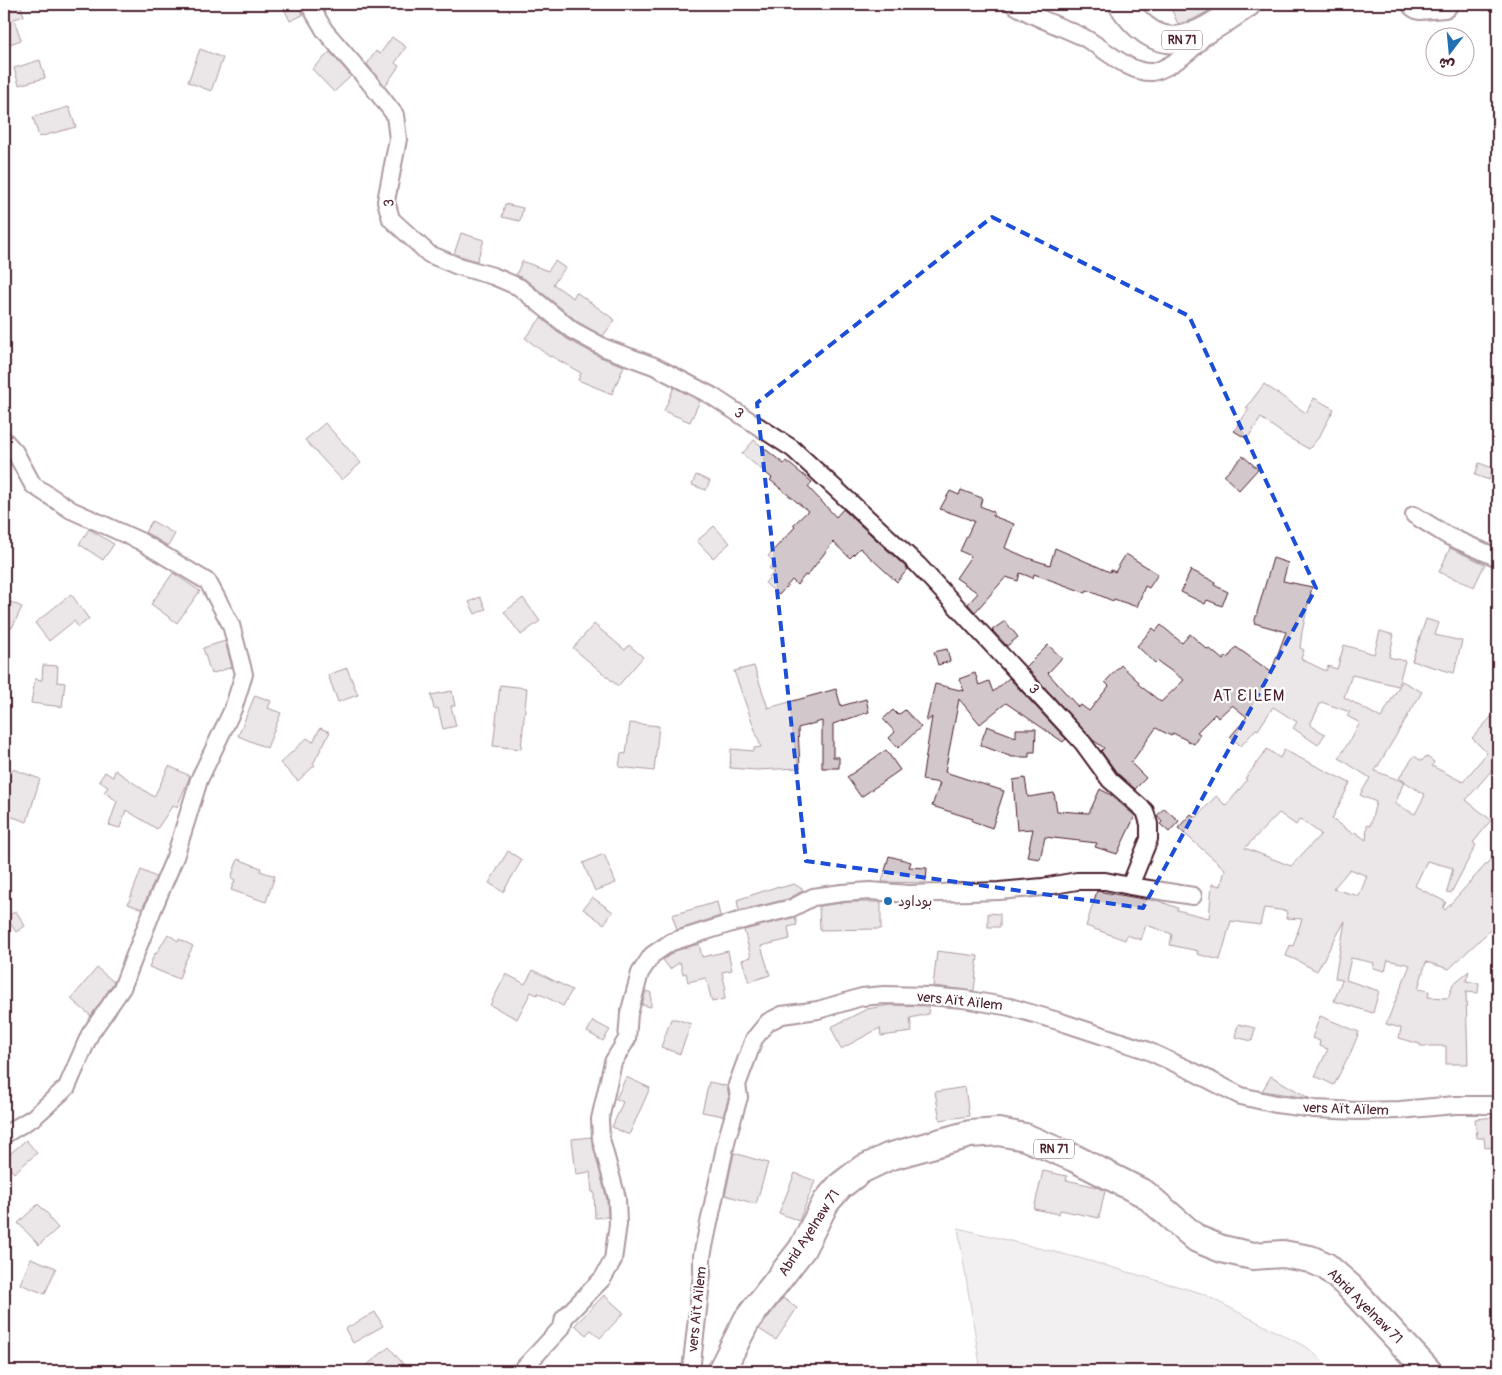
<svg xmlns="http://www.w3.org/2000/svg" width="1502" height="1375" font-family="Pangolin,'Playpen Sans Arabic',sans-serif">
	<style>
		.green { fill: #e5dee0; stroke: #987e86 }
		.building { fill: #d2c7cb; stroke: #4a1f2b; fill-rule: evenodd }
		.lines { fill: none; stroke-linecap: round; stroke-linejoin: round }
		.minor-casing { stroke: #4a1f2b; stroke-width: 20 }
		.primary-casing { stroke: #4a1f2b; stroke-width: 30 }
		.minor { stroke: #fff; stroke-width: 16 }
		.primary { stroke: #fff; stroke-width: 26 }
		.marked { fill: none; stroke: #1d4ed8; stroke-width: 4; stroke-dasharray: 10 6; stroke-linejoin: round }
		.poi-dot { fill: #1f6fb2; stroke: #fff; stroke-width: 2 }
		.labels { text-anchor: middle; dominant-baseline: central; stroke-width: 4.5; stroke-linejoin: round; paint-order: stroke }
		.shield { fill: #fff; stroke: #80626b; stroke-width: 1 }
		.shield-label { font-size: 12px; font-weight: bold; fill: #4a1f2b }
		.street-label { font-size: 14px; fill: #4a1f2b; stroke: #fff }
		.poi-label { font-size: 14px; fill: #4a1f2b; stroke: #fff; text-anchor: start }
		.quarter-label { font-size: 16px; letter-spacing: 1px; fill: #4a1f2b; stroke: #fff }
	</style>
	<rect width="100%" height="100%" fill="#fff"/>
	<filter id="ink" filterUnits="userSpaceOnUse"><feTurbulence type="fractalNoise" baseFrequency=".02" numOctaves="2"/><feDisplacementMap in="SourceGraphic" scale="10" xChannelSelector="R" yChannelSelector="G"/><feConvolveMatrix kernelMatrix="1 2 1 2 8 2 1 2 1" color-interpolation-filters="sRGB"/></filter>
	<g filter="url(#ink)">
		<path class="green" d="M958 1228 1079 1258 1201 1293 1308 1348 1333 1371H981Z"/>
		<path class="building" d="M4 4H20L24 16 14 19 21 40 4 46Z
			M282 4H298L303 15 290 21Z
			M1169 4H1209L1212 9 1192 20 1178 24Z
			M392 37 406 47 395 63 399 66 385 86 367 64 376 51 380 54Z
			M200 49 223 58 211 91 188 82Z
			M330 52 351 76 334 92 312 69Z
			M40 60 45 78 19 85 14 68Z
			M69 107 76 127 39 137 33 117Z
			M505 204 523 208 520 221 502 217Z
			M461 233 484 240 477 261 454 254Z
			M522 261 548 271 555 261 565 268 553 284 573 298 576 292 615 320 603 336 578 322 525 279 516 275Z
			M541 318 567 339 600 357 624 366 612 394 578 380 581 373 551 356 550 357 525 338Z
			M1264 384 1306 413 1314 398 1334 409 1319 437 1309 449 1289 438 1261 418 1247 439 1234 431 1249 409 1246 408Z
			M674 387 700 401 690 422 664 411Z
			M325 423 361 463 342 480 305 440Z
			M754 440 784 464 786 461 812 482 808 487 836 517 843 509 908 569 897 582 860 548 850 558 833 542 807 576 805 575 797 585 792 580 779 595 765 583 774 572 769 568 774 562 768 556 795 527 793 525 808 511 770 480 772 478 742 454Z
			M1243 456 1258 469 1239 490 1224 476Z
			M1479 463 1493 468 1489 480 1475 475Z
			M696 475 710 481 706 490 692 485Z
			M961 490 982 498 980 506 994 512 993 516 1014 524 1005 548 1028 558 1050 565 1055 548 1110 572 1111 570 1115 572 1126 554 1158 574 1149 588 1145 586 1137 607 1114 599 1113 601 1087 590 1086 593 1034 574 1033 578 1020 573 1018 581 1006 577 975 612 968 604 978 593 956 578 971 556 960 551 974 521 940 509 950 491 959 495Z
			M152 521 175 534 168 546 145 532Z
			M714 526 730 543 713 558 697 541Z
			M89 529 114 544 103 560 79 544Z
			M1450 548 1485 564 1474 587 1439 572Z
			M1273 558 1288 563 1283 581 1312 587 1302 632 1300 648 1304 650 1301 659 1326 671 1328 666 1337 669 1344 645 1374 654 1380 631 1394 635 1389 657 1405 661 1398 686 1352 675 1344 697 1381 718 1402 681 1422 692 1375 771 1404 782 1395 804 1415 814 1425 795 1399 778 1414 756 1422 761 1426 756 1434 762 1432 766 1463 782 1487 753 1472 738 1492 716 1498 721V765L1497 764 1466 800 1491 820 1473 843 1476 845 1451 893 1447 892 1453 868 1427 861 1415 886 1446 902 1443 908 1445 910 1498 851V923L1449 969 1426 962 1418 989 1429 991 1428 997 1448 998 1453 984 1469 971 1466 981 1479 983 1478 993 1466 992 1468 1064H1446V1046H1420V1044L1399 1038 1401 1028 1386 1024 1410 965 1388 960 1385 971 1373 968 1374 963 1351 958 1346 980 1379 991 1373 1013 1334 1001 1342 980 1335 978 1345 921 1317 971 1294 959 1286 956 1290 945 1293 946 1302 919 1286 918 1287 911 1264 908 1260 925 1231 921 1220 960 1197 954 1198 951 1170 945 1172 934 1146 925 1141 940 1127 935 1125 940 1086 926 1097 891 1155 901 1156 900 1178 908 1177 910 1209 918 1212 884 1221 886 1225 869 1178 828 1191 814 1196 818 1216 796 1226 806 1247 780 1245 779 1267 749 1280 758 1284 750 1350 783 1332 819 1353 834 1355 832 1366 840 1367 825 1370 826 1376 802 1360 795 1370 778 1339 758 1360 723 1347 716 1350 712 1321 702 1310 725 1325 734 1318 745 1293 728 1297 722 1273 707 1258 730 1256 729 1241 746 1230 737 1247 717 1232 705 1218 718 1215 714 1197 732 1200 734 1194 744 1173 733 1171 736 1156 728 1131 763 1146 778 1135 789 1117 773 1101 751 1104 748 1093 740 1026 667 1048 645 1062 658 1048 673 1078 707 1081 705 1089 711 1109 686 1105 682 1121 665 1139 682 1138 684 1161 702 1184 680 1157 661 1155 663 1137 646 1153 628 1156 631 1161 625 1182 643 1190 634 1208 650 1210 649 1223 660 1226 656 1228 658 1236 647 1271 672 1286 632 1254 623ZM1279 813 1296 825 1300 819 1321 834 1291 866 1245 848ZM1350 869 1367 876 1359 896 1333 889Z
			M1191 570 1215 582 1214 585 1228 592 1222 606 1207 600 1205 604 1181 592Z
			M173 573 200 591 177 623 151 604Z
			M71 594 89 619 78 627 74 621 49 641 35 623Z
			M480 597 486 609 475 614 469 602Z
			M523 598 540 621 521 635 504 612Z
			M4 599 22 607 12 628 4 624Z
			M1426 619 1439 623 1435 635 1462 641 1454 673 1412 661Z
			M1005 621 1018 637 1007 646 992 630Z
			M594 624 625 650 629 645 643 657 618 686 573 648Z
			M225 641 232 667 211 674 203 648Z
			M947 649 950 661 938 665 934 652Z
			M43 665 58 666 57 682 65 683 62 707 31 703 35 679 42 680Z
			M754 666 768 708 836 689 841 706 866 699 869 712 833 724V757H839V768H822V721L798 728 800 768 756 770 730 768 731 749 754 751V748L761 747 734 671Z
			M347 668 358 695 338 702 328 675Z
			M975 673 979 685 989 681 993 692 1009 678 1066 739 1063 742 1006 703 980 724 959 699 945 772 1004 791 992 828 972 821 973 819 932 806 940 783 922 780 932 717 926 722 935 684 964 691 959 679Z
			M500 685 527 688 521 749 493 746Z
			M452 691 455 706H451L456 726 443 729 438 708 434 709 431 695Z
			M255 695 271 701 268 708 281 713 267 748 238 736Z
			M893 710 898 715 905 710 921 727 898 748 889 738 895 732 883 719Z
			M630 723 659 726 654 771 619 767 621 753 626 754Z
			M987 726 1016 737V729H1036L1035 752H1029V757H1012L980 745Z
			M320 728 330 732 313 764 315 765 298 781 280 763 307 738 313 742Z
			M886 750 900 770 861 797 847 777Z
			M169 766 190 776 177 807 173 805 157 829 126 810 120 828 109 825 117 801 104 792 108 787 99 781 105 772 113 777 115 770 154 797Z
			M13 769 40 779 27 822 4 814V788H6Z
			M1025 778 1028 797 1054 793 1057 811 1089 813 1100 789 1111 795 1135 816 1117 854 1095 847 1097 843 1045 837 1040 859 1027 857 1033 829 1017 830 1013 780Z
			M1164 808 1179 821 1169 832 1160 824 1162 822 1157 816Z
			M508 851 522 860 503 892 489 883Z
			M604 854 616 883 595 891 583 863Z
			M889 856 911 862 909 867 927 868 926 883 882 882Z
			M238 859 261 868 260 871 275 876 266 902 231 890 235 880 231 878Z
			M141 870 156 877 142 909 128 904Z
			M794 884 804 890 788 899 739 911 737 900 779 886V888Z
			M592 897 613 912 604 924 583 909Z
			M717 902 720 916 677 930 672 915Z
			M850 902H881V929L820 930 819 906Z
			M16 911 25 926 16 932 6 917Z
			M988 913 1000 914V927H988Z
			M795 917 797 925 788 927 790 939 761 946 770 975 749 982 742 960 751 957 744 930Z
			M168 934 178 941 179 939 193 946 184 964 179 979 149 967 155 953 156 954Z
			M699 944 702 957 728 951 732 970 722 972 726 990 724 991 725 999 712 1002 706 978 688 982 686 973 683 974 680 962 670 969 663 960 675 951Z
			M937 951 978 956 974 991 933 986Z
			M97 968 114 982 91 1016 71 999Z
			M533 970 572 990 563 1006 538 993 537 995 531 992 517 1019 490 1005 506 974 525 984Z
			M646 991 651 993V1007L642 1005Z
			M890 1005 928 1006 929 1014 910 1018 912 1032 881 1036 880 1028 841 1049 831 1027 867 1009Z
			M1320 1016 1359 1032 1349 1057H1348L1334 1085 1315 1076 1328 1049 1319 1046 1320 1041 1312 1038Z
			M671 1019H676L691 1024 680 1054 661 1047Z
			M593 1021 610 1030 603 1041 587 1032Z
			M1238 1024 1255 1028 1252 1041 1235 1037Z
			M1271 1076 1309 1098 1262 1091Z
			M626 1077 650 1088 629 1135 612 1127 623 1102 616 1099Z
			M709 1082 727 1086 729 1096 723 1116 702 1112Z
			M965 1087 969 1116 940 1120 935 1092Z
			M1495 1117 1498 1147 1485 1148 1484 1138H1477L1475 1119Z
			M591 1137 607 1200 608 1217 595 1218 594 1192H592L590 1172 576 1174 572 1139Z
			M26 1140 37 1153 14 1173 4 1162V1159Z
			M734 1153 768 1163 756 1204 725 1195Z
			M1043 1171 1067 1176 1066 1180 1098 1187 1105 1191 1099 1218 1060 1210 1059 1214 1034 1209Z
			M795 1173 815 1181 799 1221 779 1213Z
			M38 1204 50 1216 49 1218 58 1228 39 1245 18 1223Z
			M31 1258 56 1268 45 1294 20 1284Z
			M604 1295 624 1313 600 1338 591 1330 586 1335 575 1325Z
			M783 1298 797 1308 776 1340 759 1329Z
			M375 1312 383 1326 353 1343 345 1329Z
			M389 1347 409 1371H372L367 1365Z"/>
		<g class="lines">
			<defs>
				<path id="minor" d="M309 4 325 31 370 83 395 115 398 139 386 201 391 219 429 254 458 266 493 276 519 287 572 330 605 348 654 366 712 396 793 449 918 565 1083 743 1110 780 1145 811 1149 824V839L1130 886
					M1013 4C1034 18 1058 25 1081 36 1102 46 1129 74 1152 72 1160 71 1166 67 1173 63 1187 55 1196 46 1207 33
					M4 440 15 452 33 485 71 510 140 541 208 582 231 625 244 674 233 709 199 780 175 857 153 909 122 988 90 1034 67 1087 34 1117 4 1135
					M1414 515 1448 536 1498 558
					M521 1371 562 1327 564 1318 603 1278 613 1260 618 1224 617 1198 601 1139 600 1119 613 1062 627 1039 629 1014 640 973 652 955 671 942 735 922 792 908 813 897 842 893 870 891 909 894 999 891 1043 887 1077 881H1105L1130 886 1193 896
					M691 1371 702 1274V1256L727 1138 739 1097 737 1085 754 1039 768 1022 782 1015 818 1010 862 997 884 995 928 996 963 999 1010 1007 1058 1021 1146 1050 1192 1071 1241 1096 1276 1104 1315 1109 1358 1111 1400 1110 1455 1105H1498"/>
				<path id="primary" d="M1122 4C1163 65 1199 36 1247 4
					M1416 4 1420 6 1444 4
					M721 1371 747 1320 802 1249 826 1202 840 1186 861 1170 888 1157 970 1134 999 1132 1025 1137 1074 1158 1145 1194 1197 1239 1222 1249 1253 1256 1283 1254 1310 1259 1326 1266 1350 1287 1428 1371"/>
			</defs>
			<use href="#minor" class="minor-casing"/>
			<use href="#primary" class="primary-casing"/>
			<use href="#minor" class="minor"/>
			<use href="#primary" class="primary"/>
		</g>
	</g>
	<path d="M0 0H1502V1375H0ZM992 217 1189 316 1316 588 1143 908 806 861 757 403Z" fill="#fff" fill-opacity=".55" fill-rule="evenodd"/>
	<path class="marked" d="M992 217 1189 316 1316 588 1143 908 806 861 757 403Z"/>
	<circle class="poi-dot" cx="888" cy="901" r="5"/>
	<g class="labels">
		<g class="shield">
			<rect x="1162" y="30.5" width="40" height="19" rx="4"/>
			<rect x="1034" y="1139.5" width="40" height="19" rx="4"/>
		</g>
		<g class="shield-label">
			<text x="1182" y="40">RN 71</text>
			<text x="1054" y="1149">RN 71</text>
		</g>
		<g class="street-label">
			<text transform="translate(389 203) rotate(-94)">3</text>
			<text transform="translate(739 413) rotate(33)">3</text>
			<text transform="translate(1034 689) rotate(47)">3</text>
			<text transform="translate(960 1001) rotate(6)">vers Aït Aïlem</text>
			<text transform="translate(1346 1109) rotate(2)">vers Aït Aïlem</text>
			<text transform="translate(809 1233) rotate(-57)">Abrid Aɣelnaw 71</text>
			<text transform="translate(1365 1306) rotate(45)">Abrid Aɣelnaw 71</text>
			<text transform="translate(697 1309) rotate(-84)">vers Aït Aïlem</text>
		</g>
		<g class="poi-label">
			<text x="898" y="901">بوداود</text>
		</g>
		<g class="quarter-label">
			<text x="1249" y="696">AT ƐILEM</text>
		</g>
	</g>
	<rect width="1502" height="1375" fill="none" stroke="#fff" stroke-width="20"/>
	<rect x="10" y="10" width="1482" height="1355" fill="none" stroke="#4a1f2b" stroke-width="2" filter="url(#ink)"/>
	<g transform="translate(1450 52) rotate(196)"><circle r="24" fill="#ffffff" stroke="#b7a5aa"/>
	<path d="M0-4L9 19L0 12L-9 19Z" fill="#1f6fb2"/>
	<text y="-8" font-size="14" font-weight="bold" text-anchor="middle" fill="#4a1f2b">ش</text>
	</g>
</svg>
